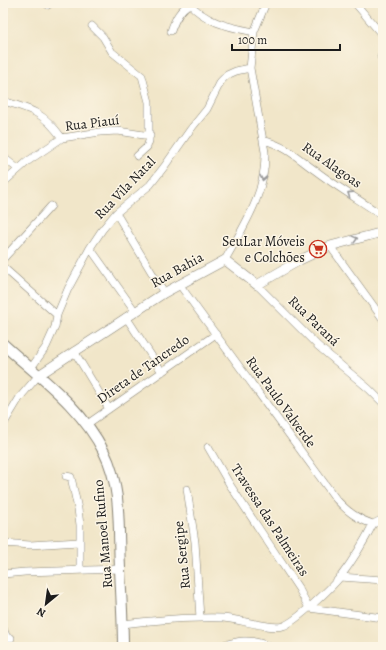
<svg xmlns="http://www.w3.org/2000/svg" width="386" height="650" font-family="Alegreya,serif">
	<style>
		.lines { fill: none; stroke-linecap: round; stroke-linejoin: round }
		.minor-casing { stroke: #868172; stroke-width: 8 }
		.tertiary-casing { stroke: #868172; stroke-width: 10 }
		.secondary-casing { stroke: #868172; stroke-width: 12 }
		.minor { stroke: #fff; stroke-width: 7 }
		.tertiary { stroke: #fff; stroke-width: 9 }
		.secondary { stroke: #fff; stroke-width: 10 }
		.oneway { stroke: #999 }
		.labels { text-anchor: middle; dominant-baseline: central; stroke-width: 3; stroke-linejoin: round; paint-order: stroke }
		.street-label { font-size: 14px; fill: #1c1c1c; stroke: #fcf5e5 }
		.poi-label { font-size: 14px; fill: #1c1c1c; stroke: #fcf5e5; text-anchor: end }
	</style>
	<rect width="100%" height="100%" fill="#fcf5e5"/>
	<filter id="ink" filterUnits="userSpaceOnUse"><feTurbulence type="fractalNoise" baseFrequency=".025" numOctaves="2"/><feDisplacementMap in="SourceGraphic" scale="8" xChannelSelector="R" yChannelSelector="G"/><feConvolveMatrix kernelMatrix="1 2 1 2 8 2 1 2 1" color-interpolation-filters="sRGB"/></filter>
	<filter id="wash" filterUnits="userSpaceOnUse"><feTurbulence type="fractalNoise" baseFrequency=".012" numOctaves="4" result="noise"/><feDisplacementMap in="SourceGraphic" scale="16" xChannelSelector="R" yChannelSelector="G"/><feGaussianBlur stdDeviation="0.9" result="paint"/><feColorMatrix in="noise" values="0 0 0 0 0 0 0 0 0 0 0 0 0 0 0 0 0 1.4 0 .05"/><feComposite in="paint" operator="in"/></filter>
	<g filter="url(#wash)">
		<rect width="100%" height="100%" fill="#f1e6c9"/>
	</g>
	<g filter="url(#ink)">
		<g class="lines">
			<defs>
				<path id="minor" d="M189 3C206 23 230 27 254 32
					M355 3 383 36
					M48 5 49 3
					M92 26 103 37 112 52 142 76 149 102V141L147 147 137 156
					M171 31C175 19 180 9 191 3
					M381 57 383 56
					M3 101C32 109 44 113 62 138
					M263 140C288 147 296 157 316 171 337 187 361 201 383 216
					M3 157 18 169
					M3 183 28 161 62 138 100 132 118 131 150 136
					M116 213 164 293
					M330 246 383 319
					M90 248 135 311
					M3 259 51 206
					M225 260C245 224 266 193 265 152L250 68 254 32 266 3
					M3 267 57 315
					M179 284 336 499C347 511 357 519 373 524
					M257 285 318 346 369 389 383 403
					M126 317 162 372
					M74 351 109 409
					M31 368 46 347 55 327 57 315 68 289 90 248 102 230 116 213 150 185 164 167 190 130 207 109 221 81 227 75 236 71 250 68
					M3 425 20 397 39 375
					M86 425 216 334
					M208 447 230 485 299 589 309 608
					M66 476 71 477 78 509 80 525V570
					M187 489 195 542 200 618
					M373 524 383 519
					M3 543 30 545 79 542
					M3 574 25 572 120 569
					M340 577 383 580
					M309 608 383 618
					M123 624C156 620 190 617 223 618 240 619 270 630 283 626 296 622 332 587 341 576 353 560 364 542 373 524
					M3 628 7 638H11
					M217 647C237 641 250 637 270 647"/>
				<path id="tertiary" d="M39 375 164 293 225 260 257 285 300 260 330 246 383 232"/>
				<path id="secondary" d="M3 344C39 377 81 406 104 452 122 487 118 529 120 568 121 595 123 620 123 647"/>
			</defs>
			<use href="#minor" class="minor-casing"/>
			<use href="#tertiary" class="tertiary-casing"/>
			<use href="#secondary" class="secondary-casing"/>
			<use href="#minor" class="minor"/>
			<use href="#tertiary" class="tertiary"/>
			<use href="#secondary" class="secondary"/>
		</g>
		<defs><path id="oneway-chevron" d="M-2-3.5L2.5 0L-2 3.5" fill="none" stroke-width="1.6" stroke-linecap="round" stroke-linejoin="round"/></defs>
		<g class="oneway">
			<use href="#oneway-chevron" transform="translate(263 178) rotate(101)"/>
			<use href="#oneway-chevron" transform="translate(350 194) rotate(-147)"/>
			<use href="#oneway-chevron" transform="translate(355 239) rotate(-15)"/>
		</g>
	</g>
	<defs>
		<symbol id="supermarket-ring" viewBox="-11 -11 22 22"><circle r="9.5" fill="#fcf5e5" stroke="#c8321e" stroke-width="1.5"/><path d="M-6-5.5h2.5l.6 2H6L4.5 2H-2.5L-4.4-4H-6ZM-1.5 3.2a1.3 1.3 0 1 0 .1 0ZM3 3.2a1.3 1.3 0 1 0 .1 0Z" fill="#c8321e"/></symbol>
	</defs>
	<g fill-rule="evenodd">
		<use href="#supermarket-ring" x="308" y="239" width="20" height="20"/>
	</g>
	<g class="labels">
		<g class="street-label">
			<text transform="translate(92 123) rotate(-7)">Rua Piauí</text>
			<text transform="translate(332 165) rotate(35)">Rua Alagoas</text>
			<text transform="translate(125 188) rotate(-46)">Rua Vila Natal</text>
			<text transform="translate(177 270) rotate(-29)">Rua Bahia</text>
			<text transform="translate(314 321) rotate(44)">Rua Paraná</text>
			<text transform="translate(143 369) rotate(-35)">Direta de Tancredo</text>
			<text transform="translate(281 402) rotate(54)">Rua Paulo Valverde</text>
			<text transform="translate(270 520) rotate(57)">Travessa das Palmeiras</text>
			<text transform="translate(103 534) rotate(-95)">Rua Manoel Rufino</text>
			<text transform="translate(182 555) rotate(-96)">Rua Sergipe</text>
		</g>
		<g class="poi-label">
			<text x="305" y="241">SeuLar Móveis<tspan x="305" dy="16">e Colchões</tspan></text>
		</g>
	</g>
	<rect width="386" height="650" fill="none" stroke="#fcf5e5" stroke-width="16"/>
	<g transform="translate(46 604) rotate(209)" stroke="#fcf5e5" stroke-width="3" paint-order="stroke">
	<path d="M0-3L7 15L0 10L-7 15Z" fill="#1c1c1c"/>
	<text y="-6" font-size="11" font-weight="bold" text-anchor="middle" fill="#1c1c1c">N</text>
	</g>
	<path d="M232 44v6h108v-6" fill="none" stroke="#1c1c1c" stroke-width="2"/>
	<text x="238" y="44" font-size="12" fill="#1c1c1c" stroke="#fcf5e5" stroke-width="3" paint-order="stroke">100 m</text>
</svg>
